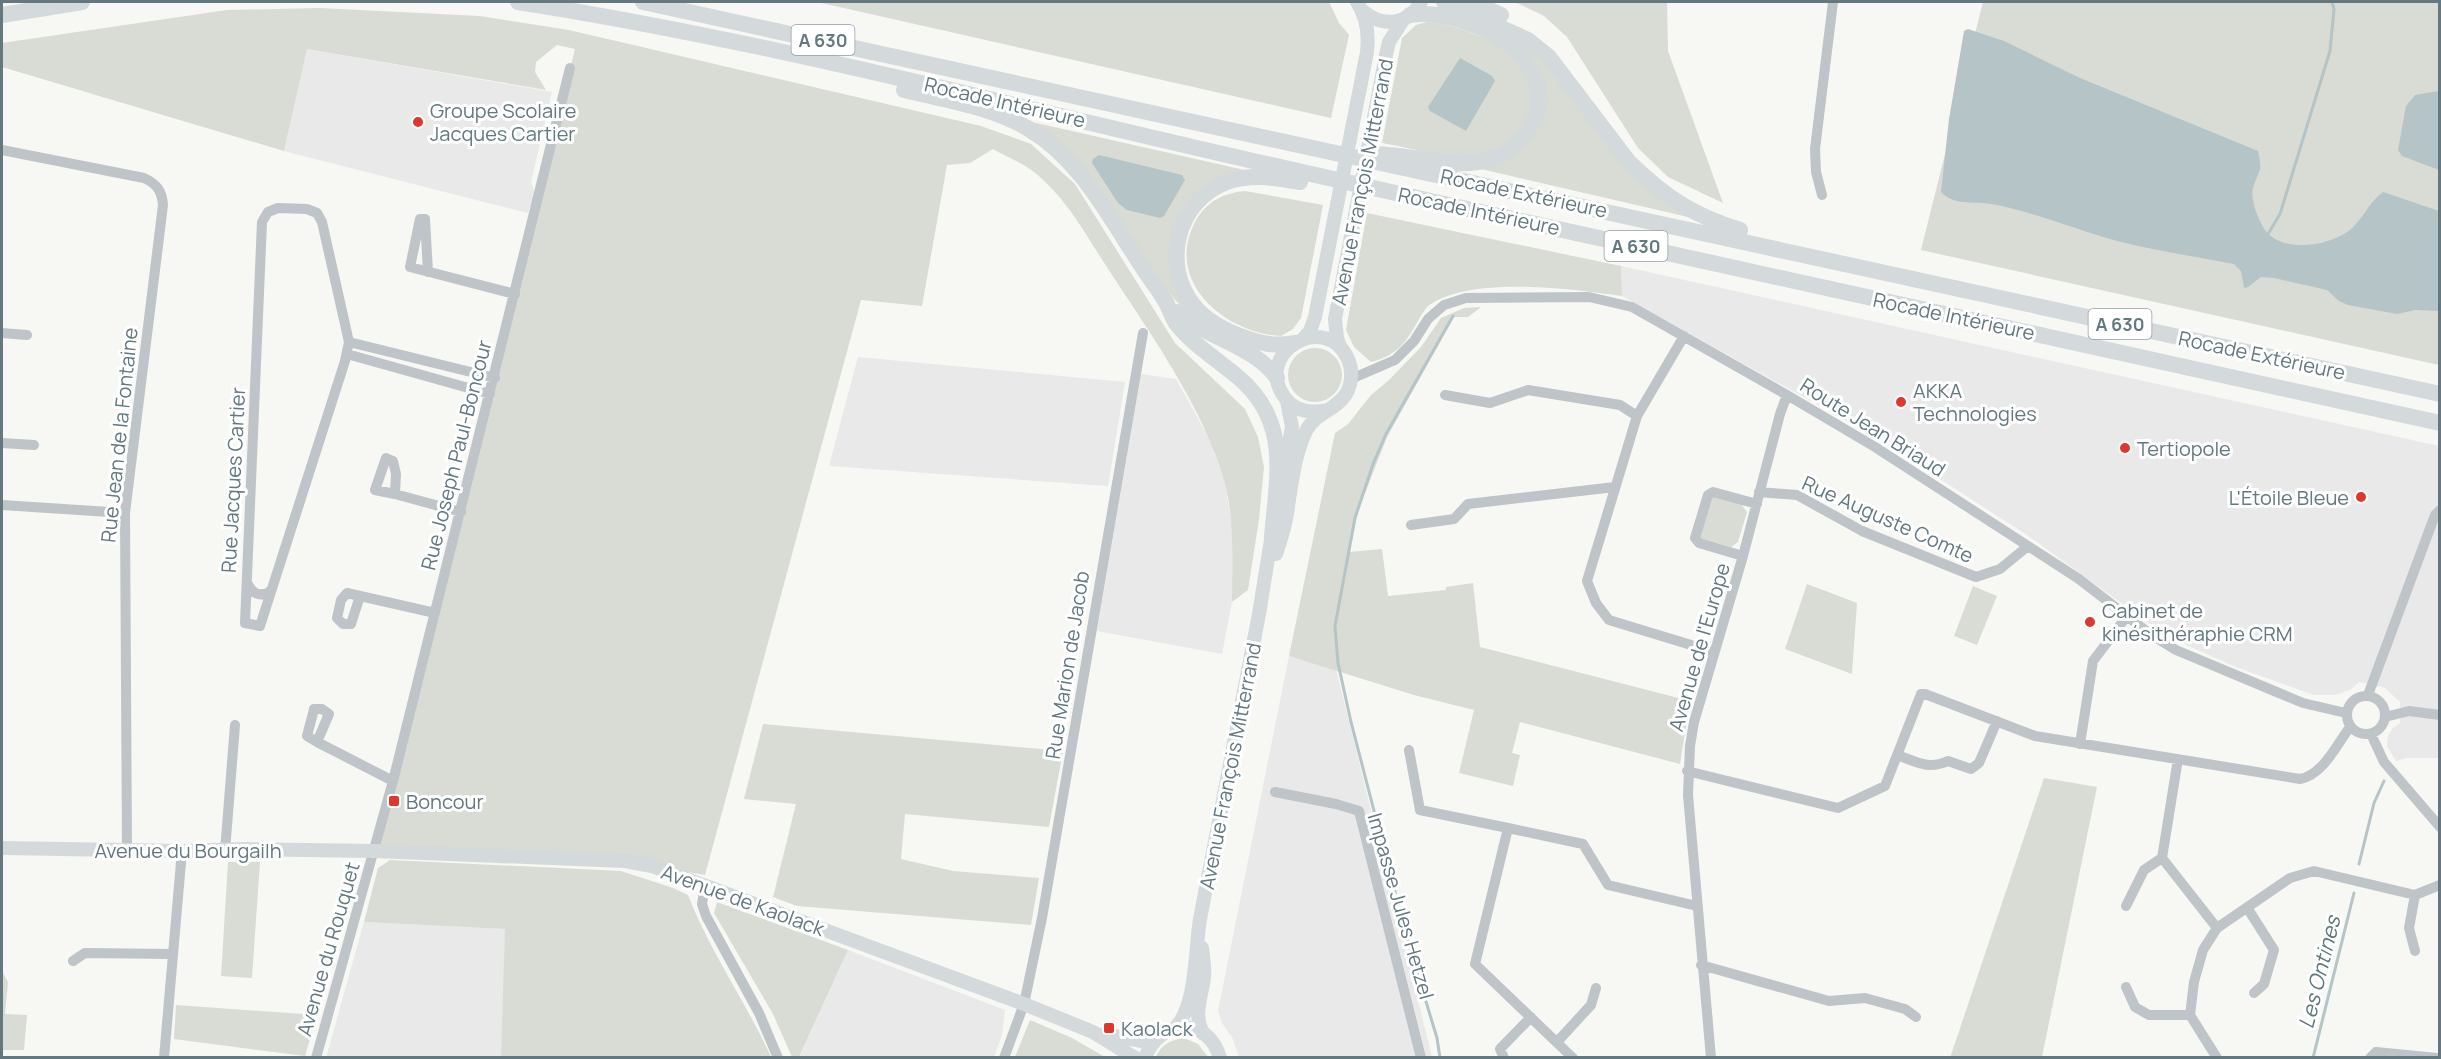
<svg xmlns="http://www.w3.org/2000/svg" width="2441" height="1059" font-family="Manrope,sans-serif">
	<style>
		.built { fill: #e8e9e8 }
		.green { fill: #d8dcd4 }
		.water { fill: #b5c4c6 }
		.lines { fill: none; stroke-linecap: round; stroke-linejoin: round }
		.stream { stroke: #b5c4c6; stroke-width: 3 }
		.minor { stroke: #bec4c7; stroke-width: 10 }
		.major { stroke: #d4d9db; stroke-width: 14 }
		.highway { stroke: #d4d9db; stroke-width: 16 }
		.poi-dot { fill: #e0372c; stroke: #fff; stroke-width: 2 }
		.labels { text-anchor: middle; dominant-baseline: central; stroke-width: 6; stroke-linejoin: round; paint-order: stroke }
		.shield { fill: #fff; stroke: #92a0a5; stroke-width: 1.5 }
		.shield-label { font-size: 18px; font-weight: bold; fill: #63787f }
		.street-label { font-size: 20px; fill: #63787f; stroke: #fff }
		.poi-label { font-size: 20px; fill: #63787f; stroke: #fff; text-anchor: start }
		.water-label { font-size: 21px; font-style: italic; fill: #5e777a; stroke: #fff }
	</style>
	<rect width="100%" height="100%" fill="#f7f7f4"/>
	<path class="built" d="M307 49 552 92 531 182 535 193 528 213 284 151Z
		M1621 266 2439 446V758H2407L2396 761 2387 746 2388 736 2393 728 2400 723V702L2385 688 2359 682 2350 690 2335 695H2314L2236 667 2168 637 2027 535 1870 434 1622 296Z
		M858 357 1125 382 1108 486 829 466Z
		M1141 374 1176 379 1211 442 1225 484 1233 532 1232 602 1222 654 1097 631Z
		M1289 656 1336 669 1432 1057H1239L1232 1037 1222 1023 1218 1011Z
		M364 922 506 929 501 1057 326 1058Z
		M848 950 1005 1010 1002 1035 994 1057 799 1058Z"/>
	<path class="green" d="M817 2H1329L1339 23 1349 35 1331 118Z
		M1515 2H1667L1668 51 1723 203 1668 177 1638 148 1567 37 1544 16Z
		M1983 2H2439V365L1921 250Z
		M319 8 480 16 569 30 981 126 1031 144 1075 184 1175 343 1245 409 1258 437 1264 467 1259 519 1248 590 1232 602C1232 562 1235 523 1225 484 1205 408 1145 326 1103 261 1083 230 1067 201 1040 177 1028 165 1008 158 993 149L970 163 947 165 922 306 861 300 705 875 652 866 375 851 575 49 557 45 536 62 535 72 546 90 307 49 284 151 2 67V43L227 10Z
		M1427 22C1473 25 1557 64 1525 122 1518 134 1508 146 1495 151 1460 164 1417 149 1382 143L1402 38 1416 25Z
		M1503 34 1536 52 1688 217 1481 169 1543 107Z
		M1032 122 1249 171 1183 208 1176 222 1171 238 1200 324 1174 299 1150 265Z
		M1245 191 1323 205 1301 318 1293 329 1281 336C1226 333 1165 283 1194 224 1205 202 1223 193 1245 191Z
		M1367 213 1621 266 1622 296C1572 289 1470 275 1428 306 1424 310 1421 316 1418 321 1405 344 1397 355 1371 362L1354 347 1346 330Z
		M1481 307 1468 317H1454L1387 437 1358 511 1349 552 1382 549 1388 596 1446 590V587L1473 583 1480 647 1690 701 1680 764 1520 722 1512 753 1520 755 1513 786 1459 773 1474 710 1414 695 1289 656 1335 433 1348 424 1371 395 1389 380 1421 347 1441 318 1464 308Z
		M1288 375a27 27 0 1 1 54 0a27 27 0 1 1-54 0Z
		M1715 496 1741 504 1747 512 1738 542 1731 547 1702 539 1700 536 1712 498Z
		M1807 584 1857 603 1852 674 1785 649Z
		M1973 586 1997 596 1977 645 1954 636Z
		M763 724 1063 751 1049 827 905 814 901 859 953 871 1039 878 1031 925 797 906 773 897 796 804 744 799Z
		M2044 778 2097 787 2042 1057 1950 1058Z
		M390 860 621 871 673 888 688 895C710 952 746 1002 771 1057H501L505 929 364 922 378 868Z
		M228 862H260L252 978 221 976Z
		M717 902 848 950 799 1057H792L773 1014 714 913Z
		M2 971 8 982 5 1014 27 1015 24 1050H2Z
		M176 1005 317 1015 305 1056 174 1039Z
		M1030 1020 1072 1038 1105 1057H1015Z
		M1184 1038 1198 1044 1208 1057H1156C1161 1045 1170 1040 1184 1038Z"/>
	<path class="water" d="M1968 29 2004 41 2080 78 2258 151C2259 156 2261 163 2260 169 2257 180 2250 188 2253 200 2254 208 2260 223 2265 230 2283 254 2329 246 2350 230 2363 219 2369 202 2383 192L2439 211V311L2415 310 2397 314 2348 305 2339 301 2327 290 2274 278 2261 277 2248 287 2244 288 2241 271 2234 264C2197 257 2158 251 2121 242 2079 231 2040 214 1997 205 1977 200 1957 208 1941 192L1949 119 1964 31Z
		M1460 58 1492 76 1495 81 1466 131 1430 111 1428 107Z
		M2439 91H2440L2439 170 2402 156 2398 150 2406 106 2415 95Z
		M1099 155 1182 175 1185 180 1164 216 1160 218 1127 210 1118 203 1092 163 1093 159Z"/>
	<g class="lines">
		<path class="stream" d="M2268 234 2280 214 2330 51 2334 9 2332 2
			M2359 864 2374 803 2384 781
			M1440 1058 1437 1038 1408 942 1351 722 1338 663 1335 626 1355 518 1373 464 1386 434 1453 316
			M2313 1058 2354 893"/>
		<path class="minor" d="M2 150 144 178C157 184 162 191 163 205L125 513 127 850
			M1822 195 1816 172 1815 149 1833 2
			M278 208 307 209 317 213 322 222 349 342 345 361 260 626 245 623 262 222 268 212Z
			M428 272 425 219H420L410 267 515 294
			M2 333 27 335
			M1684 336 1637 416 1587 581 1596 603 1609 620 1714 652
			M349 342 495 378
			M347 354 490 394
			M1351 379 1395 360 1414 341 1428 319 1444 305 1466 298 1589 297 1632 307 1787 395 1875 447 2079 579 2150 634 2176 650 2303 703 2346 713
			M1445 395 1490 403 1528 390 1620 405 1637 416
			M2 443 34 445
			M1759 492 1797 495 1862 531 1976 577 2000 569 2028 546
			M395 494 375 490 386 458 393 461 396 474 395 494 461 512
			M2 505 125 513
			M1411 525 1454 519 1468 504 1615 487
			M1743 556 1699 543 1695 538 1708 495 1713 492 1757 504
			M247 583C252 592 257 597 268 593L272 589
			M360 596 351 624H343L337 618 341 600 347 593 435 613
			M2368 695 2435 515 2440 510
			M2347 715a19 19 0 1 1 38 0a19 19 0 1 1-38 0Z
			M2385 717 2409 711 2440 715
			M2371 734 2384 762 2440 827
			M317 742 329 714 322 709H314L307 736 317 742 393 781
			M2080 744 2093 661 2127 616
			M1409 750 1420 810 1508 828
			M1897 755C1917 762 1928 770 1948 761L1971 769 1979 763 1997 721
			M2178 759 2162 858 2217 928
			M1687 771 1838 808 1885 786 1921 694H1925L2035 736 2300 779C2323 775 2337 744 2350 727
			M1275 792 1336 804 1359 811 1421 1058
			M225 851 235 725
			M705 886 702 904 706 916 759 1013 778 1058
			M2126 906 2144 870 2162 858
			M2248 909 2274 950 2264 984 2254 993
			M2415 951 2409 928 2415 895
			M73 961 85 953 172 954
			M1701 965 1829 1001 1865 998 1905 1009 1916 1017
			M2126 987 2135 1007 2149 1015H2190
			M1557 1042 1591 1005 1596 988
			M164 1058 182 851
			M316 1058 393 781 570 68
			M1004 1058 1024 1004 1042 918 1143 333
			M1504 1058 1500 1049 1531 1017
			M1573 1058 1475 964 1508 828 1583 844 1608 885 1697 906
			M1711 1058 1688 795 1690 746 1694 722 1743 556 1780 414 1787 395
			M2217 1058 2190 1015 2194 982 2203 950 2217 928 2290 878 2314 871 2415 895 2440 885
			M2370 1058 2376 1052 2437 1058"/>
		<path class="major" d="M1363 11C1383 28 1408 25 1421 2
			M1303 339 1310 331 1315 317 1367 52C1369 34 1367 17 1357 2
			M1340 347 1337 338 1335 319 1386 55 1389 42 1403 20
			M1282 481 1292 427 1287 401
			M1276 554C1281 539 1287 522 1288 506 1292 481 1295 454 1306 431 1315 413 1336 410 1346 394 1352 384 1353 370 1348 359 1326 309 1250 354 1286 399 1296 412 1312 413 1327 410
			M2 848 182 851 245 849 375 851 625 861 652 866 1024 1004 1093 1032 1135 1058
			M1202 948C1203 957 1205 967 1204 977 1202 996 1192 1016 1204 1034
			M1175 1028C1197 1006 1195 949 1200 919L1259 614 1273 527
			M1105 1034 1141 1041 1156 1038
			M1145 1058C1159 1019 1208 1015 1220 1058"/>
		<path class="highway" d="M518 2C769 41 1014 107 1262 163 1654 252 2047 336 2440 423
			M643 2C1242 130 1841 262 2440 394
			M1444 2 1528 40 1549 57 1629 162C1665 197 1692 215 1740 230
			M1472 2 1501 15
			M2 15 82 2
			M904 90C946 100 992 107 1029 129 1081 160 1109 217 1141 265 1148 277 1157 287 1164 299 1169 306 1171 316 1176 323 1193 345 1217 359 1238 377 1291 422 1277 475 1272 537
			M1370 154C1409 153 1453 171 1492 159 1507 154 1518 145 1527 132 1575 64 1468 6 1410 15
			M1178 312C1207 338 1256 347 1277 378
			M1294 343C1274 347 1259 343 1240 336 1224 330 1206 320 1195 307 1160 266 1177 200 1227 182 1251 173 1275 178 1300 182"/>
	</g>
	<g class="poi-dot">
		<circle cx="418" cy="122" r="6"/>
		<circle cx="1901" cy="402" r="6"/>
		<circle cx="2125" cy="448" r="6"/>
		<circle cx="2361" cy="497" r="6"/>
		<circle cx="2090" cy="622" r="6"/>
		<rect x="388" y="795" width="12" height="12" rx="3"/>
		<rect x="1103" y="1022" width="12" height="12" rx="3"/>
	</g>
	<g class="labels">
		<g class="shield">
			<rect x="791.5" y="25" width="63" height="30" rx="4.5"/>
			<rect x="1604.5" y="231" width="63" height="30" rx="4.5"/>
			<rect x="2088.5" y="309" width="63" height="30" rx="4.5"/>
		</g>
		<g class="shield-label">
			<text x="823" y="40">A 630</text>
			<text x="1636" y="246">A 630</text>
			<text x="2120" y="324">A 630</text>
		</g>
		<g class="street-label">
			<text transform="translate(1005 102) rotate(13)">Rocade Intérieure</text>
			<text transform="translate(1362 182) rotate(-79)">Avenue François Mitterrand</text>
			<text transform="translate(1524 193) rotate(12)">Rocade Extérieure</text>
			<text transform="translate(1479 211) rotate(12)">Rocade Intérieure</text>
			<text transform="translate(1954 316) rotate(12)">Rocade Intérieure</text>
			<text transform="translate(2262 355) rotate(12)">Rocade Extérieure</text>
			<text transform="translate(1873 427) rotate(32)">Route Jean Briaud</text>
			<text transform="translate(119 435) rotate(-84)">Rue Jean de la Fontaine</text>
			<text transform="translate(456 455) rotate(-76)">Rue Joseph Paul-Boncour</text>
			<text transform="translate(233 480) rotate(-87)">Rue Jacques Cartier</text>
			<text transform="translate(1888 519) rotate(24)">Rue Auguste Comte</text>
			<text transform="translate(1699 647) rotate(-74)">Avenue de l'Europe</text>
			<text transform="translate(1067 665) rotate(-81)">Rue Marion de Jacob</text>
			<text transform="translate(1230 766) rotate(-79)">Avenue François Mitterrand</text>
			<text x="188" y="850">Avenue du Bourgailh</text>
			<text transform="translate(743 900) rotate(20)">Avenue de Kaolack</text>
			<text transform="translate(1401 906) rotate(74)">Impasse Jules Hetzel</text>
			<text transform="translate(328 949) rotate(-74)">Avenue du Rouquet</text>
		</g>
		<g class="poi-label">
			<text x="430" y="110">Groupe Scolaire<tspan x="430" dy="23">Jacques Cartier</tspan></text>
			<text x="1913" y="390">AKKA<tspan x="1913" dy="23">Technologies</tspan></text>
			<text x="2137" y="448">Tertiopole</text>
			<text x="2349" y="497" text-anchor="end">L'Étoile Bleue</text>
			<text x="2102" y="610">Cabinet de<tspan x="2102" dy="23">kinésithéraphie CRM</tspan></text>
			<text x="406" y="801">Boncour</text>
			<text x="1121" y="1028">Kaolack</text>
		</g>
		<g class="water-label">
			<text transform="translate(2319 972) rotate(-76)">Les Ontines</text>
		</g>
	</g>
	<rect width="2441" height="1059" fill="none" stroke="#63787f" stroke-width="6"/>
</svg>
